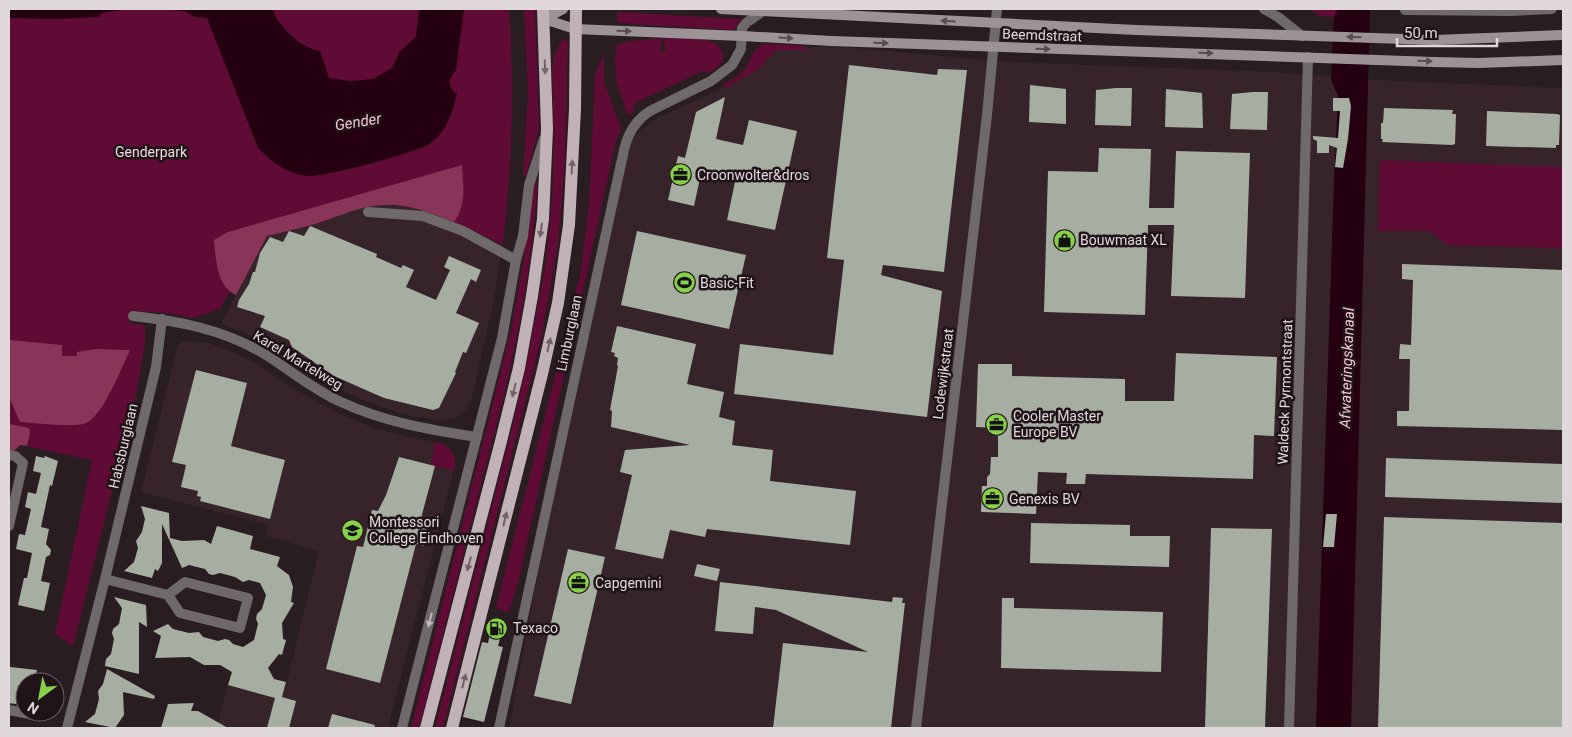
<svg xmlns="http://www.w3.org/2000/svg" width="1572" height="737" font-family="Roboto,sans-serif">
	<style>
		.built { fill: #36242a }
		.green { fill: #5f0b35 }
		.forest { fill: #893559 }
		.water { fill: #250011 }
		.building { fill: #a6aea1 }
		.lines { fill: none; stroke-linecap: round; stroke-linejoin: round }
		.minor { stroke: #6f696b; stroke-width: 10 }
		.secondary { stroke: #9d9295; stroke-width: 10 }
		.primary { stroke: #c0b2b6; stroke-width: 12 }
		.oneway { fill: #584c50 }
		.oneway2 { fill: #706266 }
		.oneway3 { fill: #bfb7b9 }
		.labels { text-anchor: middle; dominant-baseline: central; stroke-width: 5; stroke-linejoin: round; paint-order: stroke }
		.street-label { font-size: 14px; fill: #e1d8db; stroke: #1f1317 }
		.park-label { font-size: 14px; fill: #f4dae2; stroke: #1f1317 }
		.poi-label { font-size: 14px; fill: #e1d8db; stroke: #1f1317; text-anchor: start }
		.water-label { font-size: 15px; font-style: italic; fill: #f7c5d6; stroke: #1f1317 }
	</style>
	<rect width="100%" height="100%" fill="#291d21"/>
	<path class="built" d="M833 46 1009 62 1272 72 1372 80 1563 88V728H509L615 163 626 142 657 118 710 94 754 71 773 50Z
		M385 205 409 207 441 217 454 222 502 245 496 289 472 398 466 410 454 419 439 420 411 416 382 407 355 397 326 382 267 344 243 332 221 324 266 236 327 220 356 209Z
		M183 341 208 343 228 350 253 362 303 394 344 416 374 428 404 436 439 443 447 446 453 453 455 464 388 728H217L229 680 284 694 319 551 266 536 269 525 141 492 178 345Z"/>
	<path class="green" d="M9 9H509C515 87 512 165 503 243L497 242C457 223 412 198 366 207 351 209 339 216 326 221 307 227 286 231 266 236L236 295 229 292 220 309 192 318 168 313 130 311 129 323 145 326V342L136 394 73 646 55 634 92 460 20 445 15 450 9 451Z
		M524 9H535L539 129 526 176H523L528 92Z
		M1311 9H1338L1334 17 1319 16Z
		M617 12 740 19H741L734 30 632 24 617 22Z
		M663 38 660 49 663 52 666 49 664 47 665 38C680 39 723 34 723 56 723 65 716 69 709 73L702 71 635 103 633 112 628 116 616 80 615 60 617 45 630 41Z
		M564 39 568 42 565 159 561 213 557 250 541 339 443 728H435L513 424 526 366 545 268 552 199 554 145 552 70 554 57 561 41Z
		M767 44 804 46 809 50H776L757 70 725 88 723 84C731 80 738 77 744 70 752 60 752 46 767 44Z
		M602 57H604V82L621 128 616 141 519 578 509 612 496 608 555 376 567 320 580 277 589 206 595 74Z
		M1380 160 1563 167V248L1448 245 1429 231H1378Z
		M536 178C539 191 535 209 534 224 529 276 519 328 508 379L419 728H411L511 331 524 259 533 186Z
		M435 442C450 445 458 455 454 470L431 465Z"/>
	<path class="forest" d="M462 165C463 185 467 205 454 222 435 215 415 206 394 205 368 204 351 211 327 220 308 227 286 231 267 236L236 295C216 286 216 259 214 240L228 232Z
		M10 340 62 345V356H77V352L96 349 130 350C122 367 103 416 86 423 74 428 34 423 20 422L9 397V341Z
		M9 424 29 428 30 433 27 446 20 445 15 450 9 451Z"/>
	<path class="water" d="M9 9H128L102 13 98 17 56 19 9 18Z
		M159 9H273C274 20 297 43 308 47 311 49 316 50 320 51L329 78 350 81 373 79 392 68 400 51 416 37 419 9H464L456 70C449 79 447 83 454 92L457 93C452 113 448 129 431 143 419 152 323 178 307 176 287 174 271 161 258 148L207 18 195 17 184 11Z
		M1338 9H1370L1351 728H1316L1334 181 1338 96 1331 80 1334 17Z"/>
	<path class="building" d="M849 65 937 75 938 69 967 70 944 272 883 265 881 275 942 291 927 417 734 394 740 344 833 355 844 260 827 258Z
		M1030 85 1066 89V124L1029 122Z
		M1116 88H1132L1131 126 1095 125 1096 90Z
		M1166 89 1202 93 1203 128 1165 127Z
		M1253 92H1268L1267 130 1230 129 1232 94Z
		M725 97 716 139 743 145 749 120 797 131 775 230 727 220 736 177 702 169 694 206 668 200 678 156 685 158 696 112Z
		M1333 98H1349L1351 106 1348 139 1343 168 1335 167 1337 148 1329 145V153H1317V141L1313 139V136L1338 138 1340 111H1333Z
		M1384 108 1453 110 1452 114H1456L1455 144 1452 145 1382 142 1383 139H1381V123H1383Z
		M1487 111 1557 114 1560 115 1559 145H1556V148L1486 146Z
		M1099 148 1151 149 1149 208H1174L1176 151 1250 153 1245 298 1171 296 1174 225H1148L1145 315 1044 312 1048 171 1098 172Z
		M310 226 377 254 376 257 401 268 403 265 414 270 406 287 436 300 450 270 444 267 449 256 481 270 476 282 471 279 456 313 479 323 466 353 463 352 455 372 456 373 439 408 433 410 384 398 334 376 292 347 289 340 260 327 265 316 237 307 239 300 249 284 253 272H255L260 253 270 237 283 242 289 231 304 236Z
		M637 231 746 255 729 329 621 305Z
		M1402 264 1563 270V430L1397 426V411H1409L1410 359H1399L1400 344 1411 345 1413 280 1402 279Z
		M617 326 696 344 687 384 724 392 719 417 735 421 732 445 773 450 770 481 856 491 850 545 707 529 705 537 670 530 663 559 615 549 632 475 620 472 625 450 690 445 611 427 612 411 610 410 618 366 617 365 618 358 614 356 615 353 611 352Z
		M1176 353 1277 357 1274 436 1254 435 1253 479 1086 474 1085 484H1066L1067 473 1038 472 1036 514 981 512 982 486H987V477L990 474 991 457H998V428L976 427 978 364H1012V376L1125 379V401H1174Z
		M196 370 247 383 231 446 285 460 270 519 200 501 201 497 197 496 198 491 181 487 186 465 172 462Z
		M36 456 44 458 45 456 58 461 52 486 50 485 41 527 49 529 46 544 51 550 50 555 46 557 41 581 50 583 44 611 18 605 24 578H27L32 553 16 549 19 534 25 535 31 509 25 507 28 492 36 494 41 473 33 471Z
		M399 457 435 466 420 522 429 524 424 546 416 544 380 683 326 669 357 546 363 547 372 510 378 511 386 495Z
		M1386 458 1563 464V503L1385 497Z
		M141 506 169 513 170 538 182 541 204 540 211 544 217 526 253 536 250 549 280 557 277 566 289 575 293 587 291 602 294 603 282 623 283 639 286 640 282 655 279 654 268 668 274 679 286 682 282 697 296 701 289 728H267L275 698 228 685 232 672 220 665H204L190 657 155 658 161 636 153 631 168 624 173 629 189 633 199 632 203 637 218 641 225 639 229 640 233 644 243 647 254 640 258 624 256 619 257 614 262 609 266 595 260 583 249 580 243 582 235 577 220 573 213 575 209 574 205 569 189 565 182 568 162 524V563L158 571 155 569 152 578 124 571 134 562 138 548 136 541 142 532 145 519Z
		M1326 514H1337L1334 547H1323Z
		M1384 517 1563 523V728H1378Z
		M1031 523 1130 525V536H1170L1169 567 1030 563Z
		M1211 528 1272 529 1265 728H1205Z
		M568 549 605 557 571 704 534 696Z
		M697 564 720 569 717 581 694 576Z
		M720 582 892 602 893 597 903 598 902 603H905L891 728H773L783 643 868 652 776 610 755 607 753 634 715 631Z
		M114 597 146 605 147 627 139 622V674L105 666 106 659 111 654 114 639 112 633 113 629 119 624 122 608Z
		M1002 598H1014V608L1163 612 1161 672 1001 668Z
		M494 618 505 621 498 646 503 647 484 722 463 717 482 642 488 643Z
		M10 667 37 670 34 682H22V685H18L16 704 9 703Z
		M107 669 155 696 154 699 123 692 124 715 115 728 85 722 95 714 99 699 98 691 103 684Z
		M194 703 191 711H198L228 728H161L168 704Z
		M332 714 375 725 374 728H328Z"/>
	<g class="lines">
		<path class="minor" d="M1264 9 1278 17 1302 36
			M1405 10 1510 11 1552 9
			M368 212 423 216 463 231 516 260
			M133 316C178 321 221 329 261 352 288 368 312 389 341 402 384 422 430 430 477 437
			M9 455 15 456 23 463 9 526
			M105 579 168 595 180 613 240 628 248 598 185 582 168 595
			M9 710 35 715
			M67 728 105 579 156 367 162 319
			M402 728 502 338 516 260 523 236 529 185 544 139
			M499 728 624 150C628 133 635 121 650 111L711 81 732 65 741 49 742 28 746 23 763 11
			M916 728 987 115 997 9
			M1289 728 1308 57"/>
		<path class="secondary" d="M721 9 1136 30 1434 40 1563 35
			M544 19 575 29 742 36 832 41 1434 62 1479 63 1563 60
			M544 19 563 9"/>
		<path class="primary" d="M426 728 500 445 519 368 532 296 543 219 547 129 543 9
			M452 728 542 374 558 303 569 225 575 109 576 9"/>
	</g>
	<defs><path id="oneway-solid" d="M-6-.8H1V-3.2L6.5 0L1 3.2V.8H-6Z" transform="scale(1.25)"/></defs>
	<g class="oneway">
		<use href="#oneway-solid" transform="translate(948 21) rotate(-176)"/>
		<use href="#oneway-solid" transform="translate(624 31) rotate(2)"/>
		<use href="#oneway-solid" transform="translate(1354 37) rotate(-178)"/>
		<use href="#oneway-solid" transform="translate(786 38) rotate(4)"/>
		<use href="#oneway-solid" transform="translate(881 43) rotate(2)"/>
		<use href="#oneway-solid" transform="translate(1043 49) rotate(1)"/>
		<use href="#oneway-solid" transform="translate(1206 53) rotate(1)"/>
		<use href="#oneway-solid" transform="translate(1425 61) rotate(2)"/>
	</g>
	<g class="oneway2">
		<use href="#oneway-solid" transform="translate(545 67) rotate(88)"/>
		<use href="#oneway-solid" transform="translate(572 167) rotate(-87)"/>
		<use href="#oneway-solid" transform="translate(541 230) rotate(98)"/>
		<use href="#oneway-solid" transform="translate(549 345) rotate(-77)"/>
		<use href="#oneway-solid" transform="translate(514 390) rotate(104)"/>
		<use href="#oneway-solid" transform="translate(505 519) rotate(-76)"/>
		<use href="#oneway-solid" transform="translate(469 564) rotate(105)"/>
		<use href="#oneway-solid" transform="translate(464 681) rotate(-76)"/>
	</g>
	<use class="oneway3" href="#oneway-solid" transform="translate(430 620) rotate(104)"/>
	<defs>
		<symbol id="office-disc" viewBox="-11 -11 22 22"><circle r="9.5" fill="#88cf4a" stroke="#1f1317"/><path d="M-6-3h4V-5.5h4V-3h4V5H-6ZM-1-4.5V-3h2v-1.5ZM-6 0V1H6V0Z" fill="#111"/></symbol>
		<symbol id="shop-disc" viewBox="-11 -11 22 22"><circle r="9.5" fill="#88cf4a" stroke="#1f1317"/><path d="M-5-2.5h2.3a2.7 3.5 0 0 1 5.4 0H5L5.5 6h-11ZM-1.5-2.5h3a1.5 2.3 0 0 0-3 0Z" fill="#111"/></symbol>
		<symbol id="stadium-disc" viewBox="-11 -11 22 22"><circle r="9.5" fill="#88cf4a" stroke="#1f1317"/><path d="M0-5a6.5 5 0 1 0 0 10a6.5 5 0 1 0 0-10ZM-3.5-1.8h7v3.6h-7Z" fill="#111"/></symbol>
		<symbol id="school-disc" viewBox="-11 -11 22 22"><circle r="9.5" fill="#88cf4a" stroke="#1f1317"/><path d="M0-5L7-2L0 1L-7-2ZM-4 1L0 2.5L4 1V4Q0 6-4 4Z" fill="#111"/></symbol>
		<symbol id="fuel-disc" viewBox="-11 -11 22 22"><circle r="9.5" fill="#88cf4a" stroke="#1f1317"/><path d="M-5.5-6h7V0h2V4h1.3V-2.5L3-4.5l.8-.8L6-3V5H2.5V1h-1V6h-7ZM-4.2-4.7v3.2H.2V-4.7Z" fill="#111"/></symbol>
	</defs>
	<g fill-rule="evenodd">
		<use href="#office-disc" x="668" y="162" width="25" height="25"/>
		<use href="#shop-disc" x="1052" y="228" width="25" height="25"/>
		<use href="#stadium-disc" x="672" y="270" width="25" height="25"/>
		<use href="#office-disc" x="984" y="412" width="25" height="25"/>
		<use href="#office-disc" x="980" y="486" width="25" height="25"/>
		<use href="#school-disc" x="340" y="518" width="25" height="25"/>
		<use href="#office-disc" x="566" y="570" width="25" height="25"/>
		<use href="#fuel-disc" x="484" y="616" width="25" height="25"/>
	</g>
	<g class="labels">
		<g class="street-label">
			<text transform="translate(1042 35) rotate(2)">Beemdstraat</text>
			<text transform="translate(569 333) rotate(-78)">Limburglaan</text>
			<text transform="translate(298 360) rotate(31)">Karel Martelweg</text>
			<text transform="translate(943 374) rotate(-83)">Lodewijkstraat</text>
			<text transform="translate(1285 392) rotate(-88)">Waldeck Pyrmontstraat</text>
			<text transform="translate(123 446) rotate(-77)">Habsburglaan</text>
		</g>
		<g class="park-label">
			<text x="151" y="152">Genderpark</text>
		</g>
		<g class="poi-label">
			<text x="697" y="175">Croonwolter&amp;dros</text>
			<text x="1080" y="240">Bouwmaat XL</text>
			<text x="700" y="283">Basic-Fit</text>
			<text x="1013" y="416">Cooler Master<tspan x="1013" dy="16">Europe BV</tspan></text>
			<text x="1009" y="499">Genexis BV</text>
			<text x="369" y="522">Montessori<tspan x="369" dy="16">College Eindhoven</tspan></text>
			<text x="595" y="583">Capgemini</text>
			<text x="513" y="628">Texaco</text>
		</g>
		<g class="water-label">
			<text transform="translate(358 122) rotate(-9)">Gender</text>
			<text transform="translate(1347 368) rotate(-88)">Afwateringskanaal</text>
		</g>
	</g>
	<rect width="1572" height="737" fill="none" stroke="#e1d8db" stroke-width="20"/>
	<g transform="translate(40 697) rotate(212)"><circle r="24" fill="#1f1317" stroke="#6d6265"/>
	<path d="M0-4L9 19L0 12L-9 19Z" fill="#88cf4a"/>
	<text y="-8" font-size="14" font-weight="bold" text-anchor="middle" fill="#e1d8db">N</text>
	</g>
	<path d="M1397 38v8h100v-8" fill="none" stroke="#e1d8db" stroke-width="2.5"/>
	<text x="1404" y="38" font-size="15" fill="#e1d8db" stroke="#1f1317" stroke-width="4" paint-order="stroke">50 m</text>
</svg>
